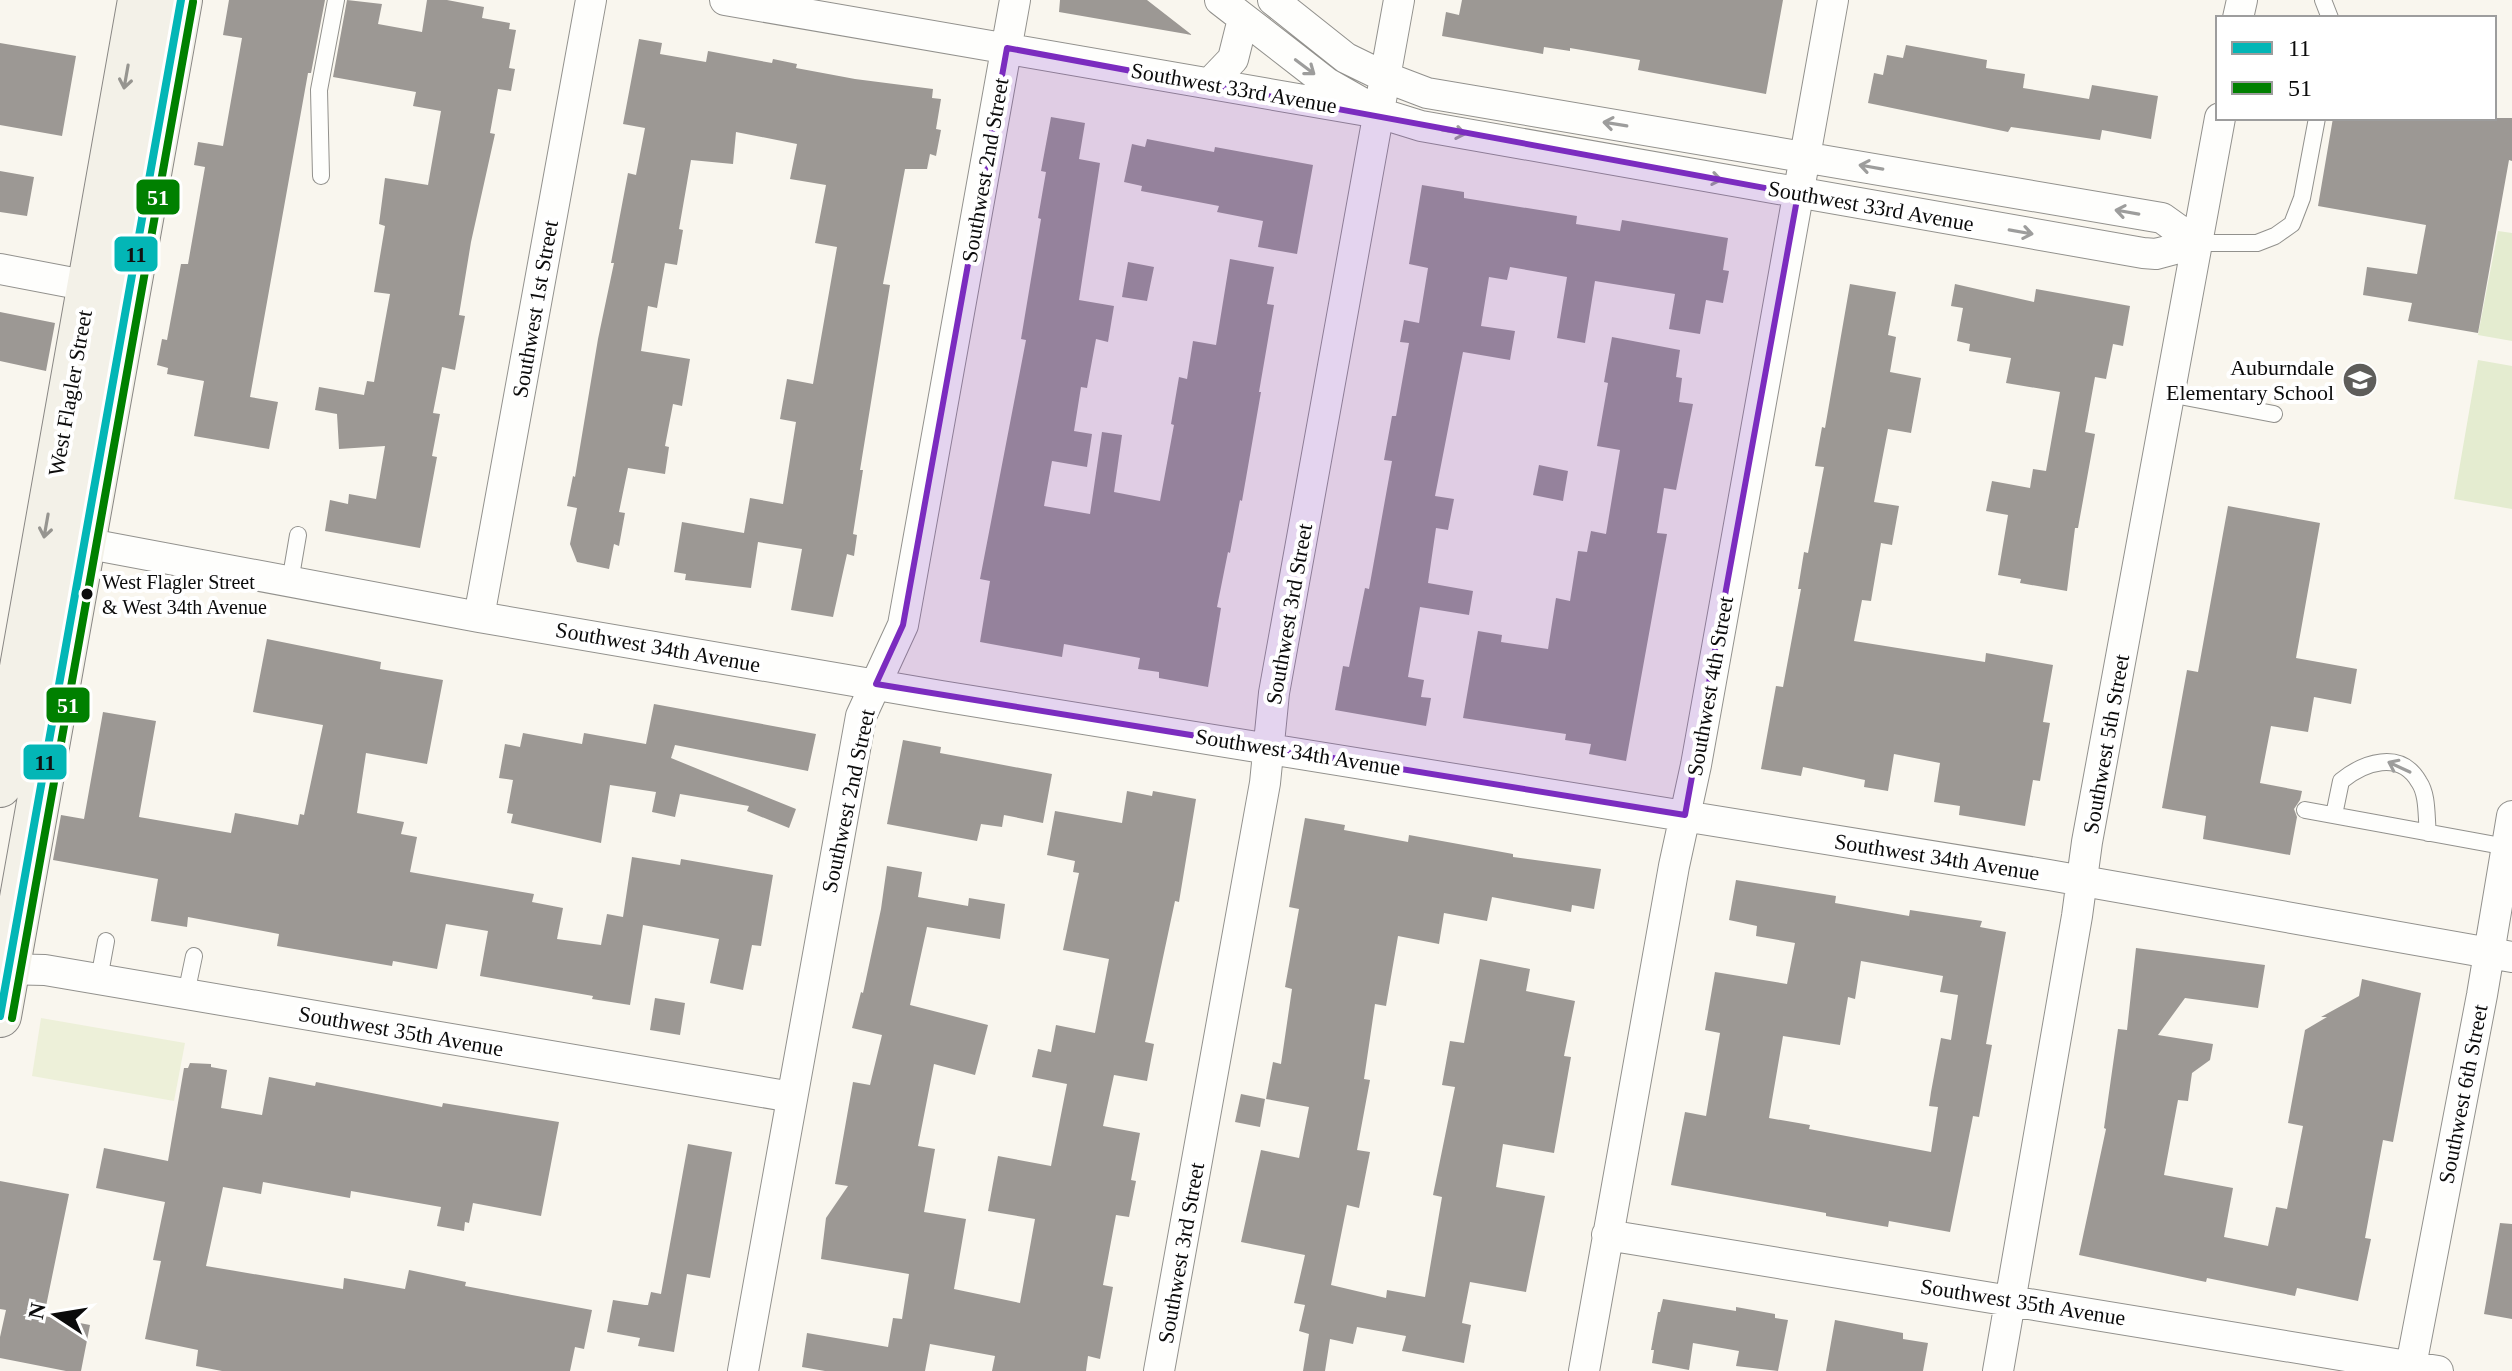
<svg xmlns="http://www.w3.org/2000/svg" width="2512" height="1371" font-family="Georgia,serif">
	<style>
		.green { fill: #e4ecd0 }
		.pitch { fill: #edf0d9 }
		.building { fill: #9c9894; fill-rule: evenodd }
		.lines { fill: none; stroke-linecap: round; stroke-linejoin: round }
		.lane-casing { stroke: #92918d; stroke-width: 18 }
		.street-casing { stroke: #92918d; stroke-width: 32 }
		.secondary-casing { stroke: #898784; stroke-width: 44 }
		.lane { stroke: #fefefc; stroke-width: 16 }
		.street { stroke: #fefefc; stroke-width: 30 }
		.secondary { stroke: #f3f1e8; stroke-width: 42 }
		.bus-1-casing { stroke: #fff; stroke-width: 14 }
		.bus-2-casing { stroke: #fff; stroke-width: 14 }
		.bus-1 { stroke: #03b6b6; stroke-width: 8 }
		.bus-2 { stroke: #008000; stroke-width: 8 }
		.oneway { stroke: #9d9d9c }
		.oneway2 { stroke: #969590 }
		.marked { fill: #7b2cbf; fill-opacity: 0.2; stroke: #7b2cbf; stroke-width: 6; stroke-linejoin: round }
		.bus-dot { fill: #0b0b0b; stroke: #fff; stroke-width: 3 }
		.labels { text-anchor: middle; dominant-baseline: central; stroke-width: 8; stroke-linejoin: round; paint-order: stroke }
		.bus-label { font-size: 20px; fill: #0b0b0b; stroke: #fff; text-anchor: start }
		.street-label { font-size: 22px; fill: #0b0b0b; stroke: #fff }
		.poi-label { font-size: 22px; fill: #0b0b0b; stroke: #fff; text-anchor: end }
		.line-badge { stroke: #fff; stroke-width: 3 }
		.badge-label { font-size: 22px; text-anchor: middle; font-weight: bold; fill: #fff }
		.pale-badge-label { font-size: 22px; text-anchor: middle; font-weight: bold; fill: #111 }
	</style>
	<rect width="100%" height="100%" fill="#f9f6ee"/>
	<path class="green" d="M2498 231 2512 233V341L2478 335Z
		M2478 360 2512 366V509L2454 499Z"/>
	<path class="pitch" d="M41 1018 185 1043 174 1101 32 1076Z"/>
	<path class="building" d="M229 0H325L311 73H308L250 397 278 402 269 449 194 436 204 381 167 374 168 368 157 365 162 339 167 340 181 264H188L205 167 194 165 198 142 223 146 242 38 223 35Z
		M347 0 382 4 378 24 422 32 427 0H447L484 7 482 18 510 23 509 29 516 30 509 68 515 69 511 91 498 89 490 133 495 134 471 242 459 315 465 316 455 370 442 367 433 413 440 414 432 456 437 457 420 548 325 531 330 500 348 504 349 494 376 499 385 446 339 449 337 414 315 410 319 387 364 395 367 381 374 382 390 294 374 292 385 226 379 224 385 178 428 185 441 111 413 106 416 92 333 77Z
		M1060 0H1147L1192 35 1059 12Z
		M1462 0H1783L1766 94 1638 70 1640 60 1570 48V51L1544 47 1543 54 1442 36 1446 12 1459 15Z
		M639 39 662 43 660 54 706 62 708 51 772 63 773 59 797 64 796 68 855 79 933 89 932 98 941 99 936 129 941 130 936 156 930 154 927 169H905L883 284 890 285 860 470H863L853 534 857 535 854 556 847 554 833 617 791 610 802 549 758 542 751 588 685 580 686 574 674 572 682 522 744 533 750 498 783 504 796 422 780 419 787 379 813 384 837 247 815 243 826 185 790 179 797 144 736 132 733 164 691 160 679 229 683 230 677 265 665 263 657 308 648 306 641 351 690 359 682 406 673 404 665 446 669 447 665 474 628 468 619 512 625 513 619 546 614 544 609 569 577 562 570 544 577 508 567 506 573 476 575 477 598 339 614 263H611L628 173 636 175 645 128 623 124Z
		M0 43 76 56 62 136 0 125Z
		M1906 45 1987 60 1986 68 2025 74 2023 88 2089 99 2092 85 2158 96 2151 139 2102 130 2100 140 2011 127 2008 132 1868 103 1874 73 1883 75 1887 55 1903 58Z
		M1051 117 1085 123 1079 159 1100 163 1079 300 1114 306 1108 342 1096 339 1087 388 1081 387 1074 431 1092 434 1087 467 1052 461 1044 506 1090 514 1102 432 1122 435 1114 492 1160 501 1174 425 1171 424 1179 377 1187 379 1193 341 1216 345 1230 259 1274 267 1267 304 1274 305 1259 392H1261L1242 501 1240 500 1230 553 1228 552 1217 607 1221 608 1208 687 1159 678V672L1138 669 1140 658 1064 644 1062 657 980 642 990 581 980 579 1026 340 1021 339 1041 219 1038 218 1046 172 1041 171Z
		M2333 118H2512V161L2509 160 2478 333 2408 321 2412 303 2363 295 2367 267 2417 274 2426 225 2318 206Z
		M1147 139 1214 152 1215 147 1313 165 1297 254 1258 247 1263 221 1217 212 1219 206 1141 191 1142 186 1124 182 1132 144 1145 147Z
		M0 171 34 177 27 216 0 212Z
		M1422 185 1464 192V198L1577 216 1576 224 1620 231 1622 220 1728 238 1723 270 1729 271 1723 303 1706 300 1700 334 1669 329 1675 294 1595 281 1585 343 1557 338 1567 277 1510 267 1507 280 1489 277 1481 326 1515 331 1510 360 1463 352 1435 496 1454 499 1448 530 1436 528 1428 583 1473 591 1469 615 1420 607 1408 677 1424 680 1421 697 1431 698 1426 726 1335 710 1343 666 1349 667 1365 588 1369 589 1392 461 1384 460 1392 416H1396L1409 343 1400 342 1404 320 1419 323 1428 268 1409 264Z
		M1128 262 1154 267 1147 301 1122 297Z
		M1850 284 1896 292 1888 335 1896 337 1890 372 1921 378 1911 433 1888 429 1874 502 1899 506 1892 545 1881 543 1871 601 1862 600 1854 641 1985 662 1986 653 2053 665 2043 722 2050 723 2040 781 2033 780 2025 826 1959 815 1960 806 1934 802 1940 763 1894 754 1888 791 1864 787 1865 780 1803 767 1801 776 1761 769 1776 686 1783 687 1801 589H1798L1804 552 1808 553 1824 467 1815 466 1822 427 1825 428Z
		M1955 284 2034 302 2036 289 2130 306 2123 346 2113 344 2106 379 2095 377 2085 432 2095 434 2078 528H2075L2067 591 2020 583 2021 579 1998 575 2008 515 1986 511 1992 481 2030 488 2033 469 2046 471 2060 392 2006 383 2011 358 1969 351 1970 344 1957 341 1963 308 1951 306Z
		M0 312 55 323 46 371 0 361Z
		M1612 337 1680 350 1676 377 1682 378 1679 402 1693 404 1676 490 1664 488 1657 533 1667 534 1626 761 1589 754 1591 744 1565 740 1566 734 1463 718 1478 631 1502 635 1501 642 1548 649 1556 598 1570 601 1578 551 1587 552 1591 531 1606 534 1620 450 1597 446 1608 383 1604 382Z
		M1539 465 1568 471 1563 501 1533 495Z
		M2228 506 2320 523 2296 658 2357 669 2351 704 2314 697 2308 732 2271 726 2260 783 2302 791 2300 800 2294 809 2297 817 2290 855 2203 839 2206 816 2162 808 2187 670 2198 672Z
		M267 639 381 662 380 669 443 680 427 764 366 753 357 813 404 822 401 834 417 837 410 872 534 894 532 902 563 908 557 939 601 945 607 914 623 917 632 857 680 865 681 859 773 875 761 946 752 945 743 990 710 983 719 939 643 925 630 1005 592 999 593 996 480 976 488 931 446 924 437 969 393 961 392 966 277 946 279 934 188 917 187 927 151 921 158 879 53 860 61 815 84 819 103 712 156 721 139 817 231 833 235 813 298 825 300 814 304 815 323 725 253 712Z
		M654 704 816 734 808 771 675 745 671 758 796 809 789 828 747 811 749 806 680 794 675 817 652 812 656 792 610 785 601 843 511 823 513 814 507 813 513 780 499 778 505 744 520 747 523 733 582 744 584 733 646 744Z
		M903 740 941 747 940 753 1052 774 1043 823 1004 815 1002 827 981 824 977 841 887 824Z
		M1127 791 1152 796 1153 791 1196 799 1179 902 1175 901 1145 1042 1154 1044 1147 1081 1114 1075 1103 1126 1140 1133 1131 1180 1136 1181 1129 1217 1116 1215 1103 1285 1113 1287 1100 1359 1088 1356 1086 1371H992L995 1356 930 1344 925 1371H825L802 1367 807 1333 888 1347 893 1318 902 1319 909 1274 821 1259 826 1218 848 1186 835 1184 853 1082 870 1085 882 1035 852 1028 861 992 863 993 881 909 887 866 922 872 918 897 968 906 969 898 1005 904 1000 939 927 927 910 1005 988 1025 975 1075 934 1064 918 1146 935 1149 924 1212 966 1219 954 1289 1020 1303 1035 1219 988 1211 998 1156 1051 1166 1067 1084 1032 1077 1038 1049 1051 1052 1056 1025 1095 1033 1109 959 1063 950 1079 873 1073 872 1075 861 1047 855 1055 811 1122 823Z
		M1305 818 1345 825 1344 830 1408 842 1409 835 1513 854V857L1601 869 1594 909 1572 905 1571 912 1492 897 1487 921 1444 913 1439 944 1398 936 1386 1006 1375 1004 1364 1079 1370 1080 1357 1150 1370 1152 1359 1208 1347 1205 1331 1285 1386 1298 1387 1290 1425 1297 1442 1197 1433 1195 1455 1087 1442 1085 1450 1041 1464 1043 1480 959 1530 969 1526 991 1575 1001 1564 1056 1571 1057 1554 1153 1503 1144 1496 1187 1545 1196 1526 1292 1470 1282 1462 1323 1471 1325 1464 1363 1402 1351 1406 1336 1357 1327 1353 1344 1330 1339 1325 1371H1303L1309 1334 1299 1331 1305 1305 1294 1303 1305 1255 1241 1242 1261 1150 1299 1158 1309 1107 1266 1099 1273 1062 1281 1064 1292 989 1285 987 1299 909 1289 907Z
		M1736 880 1836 896 1835 903 1909 916 1910 910 1982 921 1980 927 2006 932 1986 1044 1992 1045 1979 1117 1973 1116 1950 1232 1889 1221 1888 1227 1826 1216V1213L1671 1185 1685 1112 1706 1116 1720 1033 1705 1030 1715 972 1787 984 1795 943 1756 936 1757 926 1729 920ZM1861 961 1943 976 1940 992 1958 995 1951 1040 1941 1038 1931 1092 1929 1106 1938 1107 1931 1152 1809 1129 1810 1125 1769 1118 1783 1036 1840 1045 1848 997 1855 999Z
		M2136 948 2265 965 2258 1008 2185 998 2158 1035 2213 1044 2210 1060 2192 1073 2188 1101 2178 1100 2164 1175 2233 1188 2224 1237 2268 1246 2276 1207 2287 1209 2303 1126 2288 1123 2305 1030 2327 1017H2321L2359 996 2362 979 2421 993 2393 1142 2383 1140 2365 1238 2371 1239 2358 1301 2297 1288 2295 1296 2207 1278 2206 1282 2079 1255 2106 1129 2104 1128 2118 1029 2127 1030Z
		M655 998 685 1003 680 1035 650 1030Z
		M190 1063 211 1064V1067L227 1070 221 1108 262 1115 269 1077 315 1086 316 1082 442 1107 443 1103 559 1122 541 1216 473 1203 469 1223 465 1222 464 1231 437 1226 441 1207 351 1191 350 1198 263 1182 261 1194 223 1187 206 1266 343 1289 344 1278 405 1289 409 1270 466 1282 465 1286 592 1310 584 1349 575 1347 570 1371H222L196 1366 198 1350 145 1339 161 1261 153 1260 165 1202 96 1188 104 1148 168 1161 184 1068H188Z
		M1241 1094 1265 1099 1260 1127 1235 1122Z
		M688 1144 732 1152 710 1278 687 1274 674 1352 638 1346 640 1338 607 1332 613 1300 645 1305H648L651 1292 661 1294Z
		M0 1181 69 1194 44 1316 90 1325 81 1371H66L0 1358V1337L6 1310 0 1309Z
		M2500 1223 2512 1224V1319L2484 1314Z
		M1663 1299 1736 1311V1307L1775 1314V1318L1788 1320 1778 1371 1736 1366 1739 1351 1693 1343 1689 1370 1652 1363 1654 1350H1651L1658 1312H1660Z
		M1835 1320 1903 1333V1339L1928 1343 1923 1371H1826Z"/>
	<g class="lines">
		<defs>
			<path id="lane" d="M2323 0 2330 18
				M321 176 319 90 336 0
				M2197 243H2257L2275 236 2292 224 2302 198 2317 118
				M2169 394 2274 414
				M290 582 298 535
				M2305 810 2507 847
				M2334 815 2341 781C2363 763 2400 749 2419 782 2428 795 2426 817 2428 833
				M99 979 106 941
				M186 994 194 956"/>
			<path id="street" d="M725 0 1379 113 1421 126 2143 253 2156 254 2197 243
				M1220 0 1327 83 1364 104
				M1273 0 1346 58 1385 77 1427 93 2162 218 2197 243
				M2238 18 2242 0
				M1210 83 1233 59 1243 19
				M0 269 89 286
				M84 543 479 617 941 696 2049 875 2512 957
				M479 617 591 0
				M0 969 45 970 792 1097
				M1607 1235 2438 1371
				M743 1371 861 716 903 625 1015 0
				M1159 1371 1265 783 1274 693 1399 0
				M1584 1371 1674 866 1696 765 1833 0
				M1998 1371 2077 916 2087 842 2220 118
				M2410 1371 2482 995 2512 816"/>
			<path id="secondary" d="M0 786 139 0
				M0 1016 181 0"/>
		</defs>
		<use href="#lane" class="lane-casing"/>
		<use href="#street" class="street-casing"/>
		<use href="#secondary" class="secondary-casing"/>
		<use href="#lane" class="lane"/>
		<use href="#street" class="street"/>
		<use href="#secondary" class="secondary"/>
		<defs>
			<path id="bus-1" d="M0 1016 181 0"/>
			<path id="bus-2" d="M12 1018 193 2"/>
		</defs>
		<use href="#bus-1" class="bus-1-casing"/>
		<use href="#bus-2" class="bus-2-casing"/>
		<use href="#bus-1" class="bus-1"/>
		<use href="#bus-2" class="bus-2"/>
	</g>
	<defs><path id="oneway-shaft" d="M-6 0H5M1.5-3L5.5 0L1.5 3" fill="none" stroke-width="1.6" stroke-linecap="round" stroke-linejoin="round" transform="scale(2)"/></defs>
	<g class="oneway">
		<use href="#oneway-shaft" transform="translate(1305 67) rotate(37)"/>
		<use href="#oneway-shaft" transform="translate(1615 124) rotate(-171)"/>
		<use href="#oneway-shaft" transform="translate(1454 132) rotate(10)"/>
		<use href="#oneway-shaft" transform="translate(1871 167) rotate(-170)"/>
		<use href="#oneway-shaft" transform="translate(1710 178) rotate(10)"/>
		<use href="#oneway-shaft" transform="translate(2127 212) rotate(-170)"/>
		<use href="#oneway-shaft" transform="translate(2021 232) rotate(10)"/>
		<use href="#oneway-shaft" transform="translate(2399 767) rotate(-155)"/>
	</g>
	<g class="oneway2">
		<use href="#oneway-shaft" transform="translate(126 77) rotate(100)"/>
		<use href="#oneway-shaft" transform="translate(46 526) rotate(100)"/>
	</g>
	<path class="marked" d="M1007 48 1798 194 1685 815 876 684 903 625Z"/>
	<defs>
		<symbol id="school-disc" viewBox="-11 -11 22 22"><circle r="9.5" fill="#5e5d5a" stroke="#fff"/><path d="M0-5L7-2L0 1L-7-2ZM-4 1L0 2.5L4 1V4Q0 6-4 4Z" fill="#fff"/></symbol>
	</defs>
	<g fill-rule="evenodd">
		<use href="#school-disc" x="2340" y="360" width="40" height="40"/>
	</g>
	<circle class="bus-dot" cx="87" cy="594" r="7"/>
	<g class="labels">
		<g class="bus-label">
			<text x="102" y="582">West Flagler Street<tspan x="102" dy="25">&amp; West 34th Avenue</tspan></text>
		</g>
		<g class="street-label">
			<text transform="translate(1234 88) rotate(10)">Southwest 33rd Avenue</text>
			<text transform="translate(985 170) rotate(-80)">Southwest 2nd Street</text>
			<text transform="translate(1871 206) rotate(10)">Southwest 33rd Avenue</text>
			<text transform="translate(535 309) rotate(-80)">Southwest 1st Street</text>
			<text transform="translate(70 393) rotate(-80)">West Flagler Street</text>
			<text transform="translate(1289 614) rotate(-80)">Southwest 3rd Street</text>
			<text transform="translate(658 647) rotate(10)">Southwest 34th Avenue</text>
			<text transform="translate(1710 686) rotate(-80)">Southwest 4th Street</text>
			<text transform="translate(2106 744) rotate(-80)">Southwest 5th Street</text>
			<text transform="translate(1298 752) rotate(9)">Southwest 34th Avenue</text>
			<text transform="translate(848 801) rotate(-78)">Southwest 2nd Street</text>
			<text transform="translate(1937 857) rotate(9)">Southwest 34th Avenue</text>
			<text transform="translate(401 1031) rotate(10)">Southwest 35th Avenue</text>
			<text transform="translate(2463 1094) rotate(-79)">Southwest 6th Street</text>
			<text transform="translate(1181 1253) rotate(-80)">Southwest 3rd Street</text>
			<text transform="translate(2023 1302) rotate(9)">Southwest 35th Avenue</text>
		</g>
		<g class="poi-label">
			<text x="2334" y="367">Auburndale<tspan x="2334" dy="25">Elementary School</tspan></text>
		</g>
	</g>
	<g class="line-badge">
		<rect x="135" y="178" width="46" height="38" rx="8" fill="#008000"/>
		<rect x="113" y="235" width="46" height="38" rx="8" fill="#03b6b6"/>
		<rect x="45" y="686" width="46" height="38" rx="8" fill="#008000"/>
		<rect x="22" y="743" width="46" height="38" rx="8" fill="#03b6b6"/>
	</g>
	<g class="badge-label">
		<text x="158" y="205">51</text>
		<text x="68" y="713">51</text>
	</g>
	<g class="pale-badge-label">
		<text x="136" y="262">11</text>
		<text x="45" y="770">11</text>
	</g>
	<rect x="2216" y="16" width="280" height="104" fill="#ffffff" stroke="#9d9d9d" stroke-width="2"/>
	<rect x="2232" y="42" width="40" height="12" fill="#03b6b6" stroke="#9d9d9d" stroke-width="2"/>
	<text x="2288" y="56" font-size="24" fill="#0b0b0b">11</text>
	<rect x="2232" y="82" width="40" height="12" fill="#008000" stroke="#9d9d9d" stroke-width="2"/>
	<text x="2288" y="96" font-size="24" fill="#0b0b0b">51</text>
	<g transform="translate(56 1315) rotate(282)" stroke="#ffffff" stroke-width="6" paint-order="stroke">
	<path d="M0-6L14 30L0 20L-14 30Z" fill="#0b0b0b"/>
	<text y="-12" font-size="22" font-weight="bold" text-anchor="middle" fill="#0b0b0b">N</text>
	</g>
</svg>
